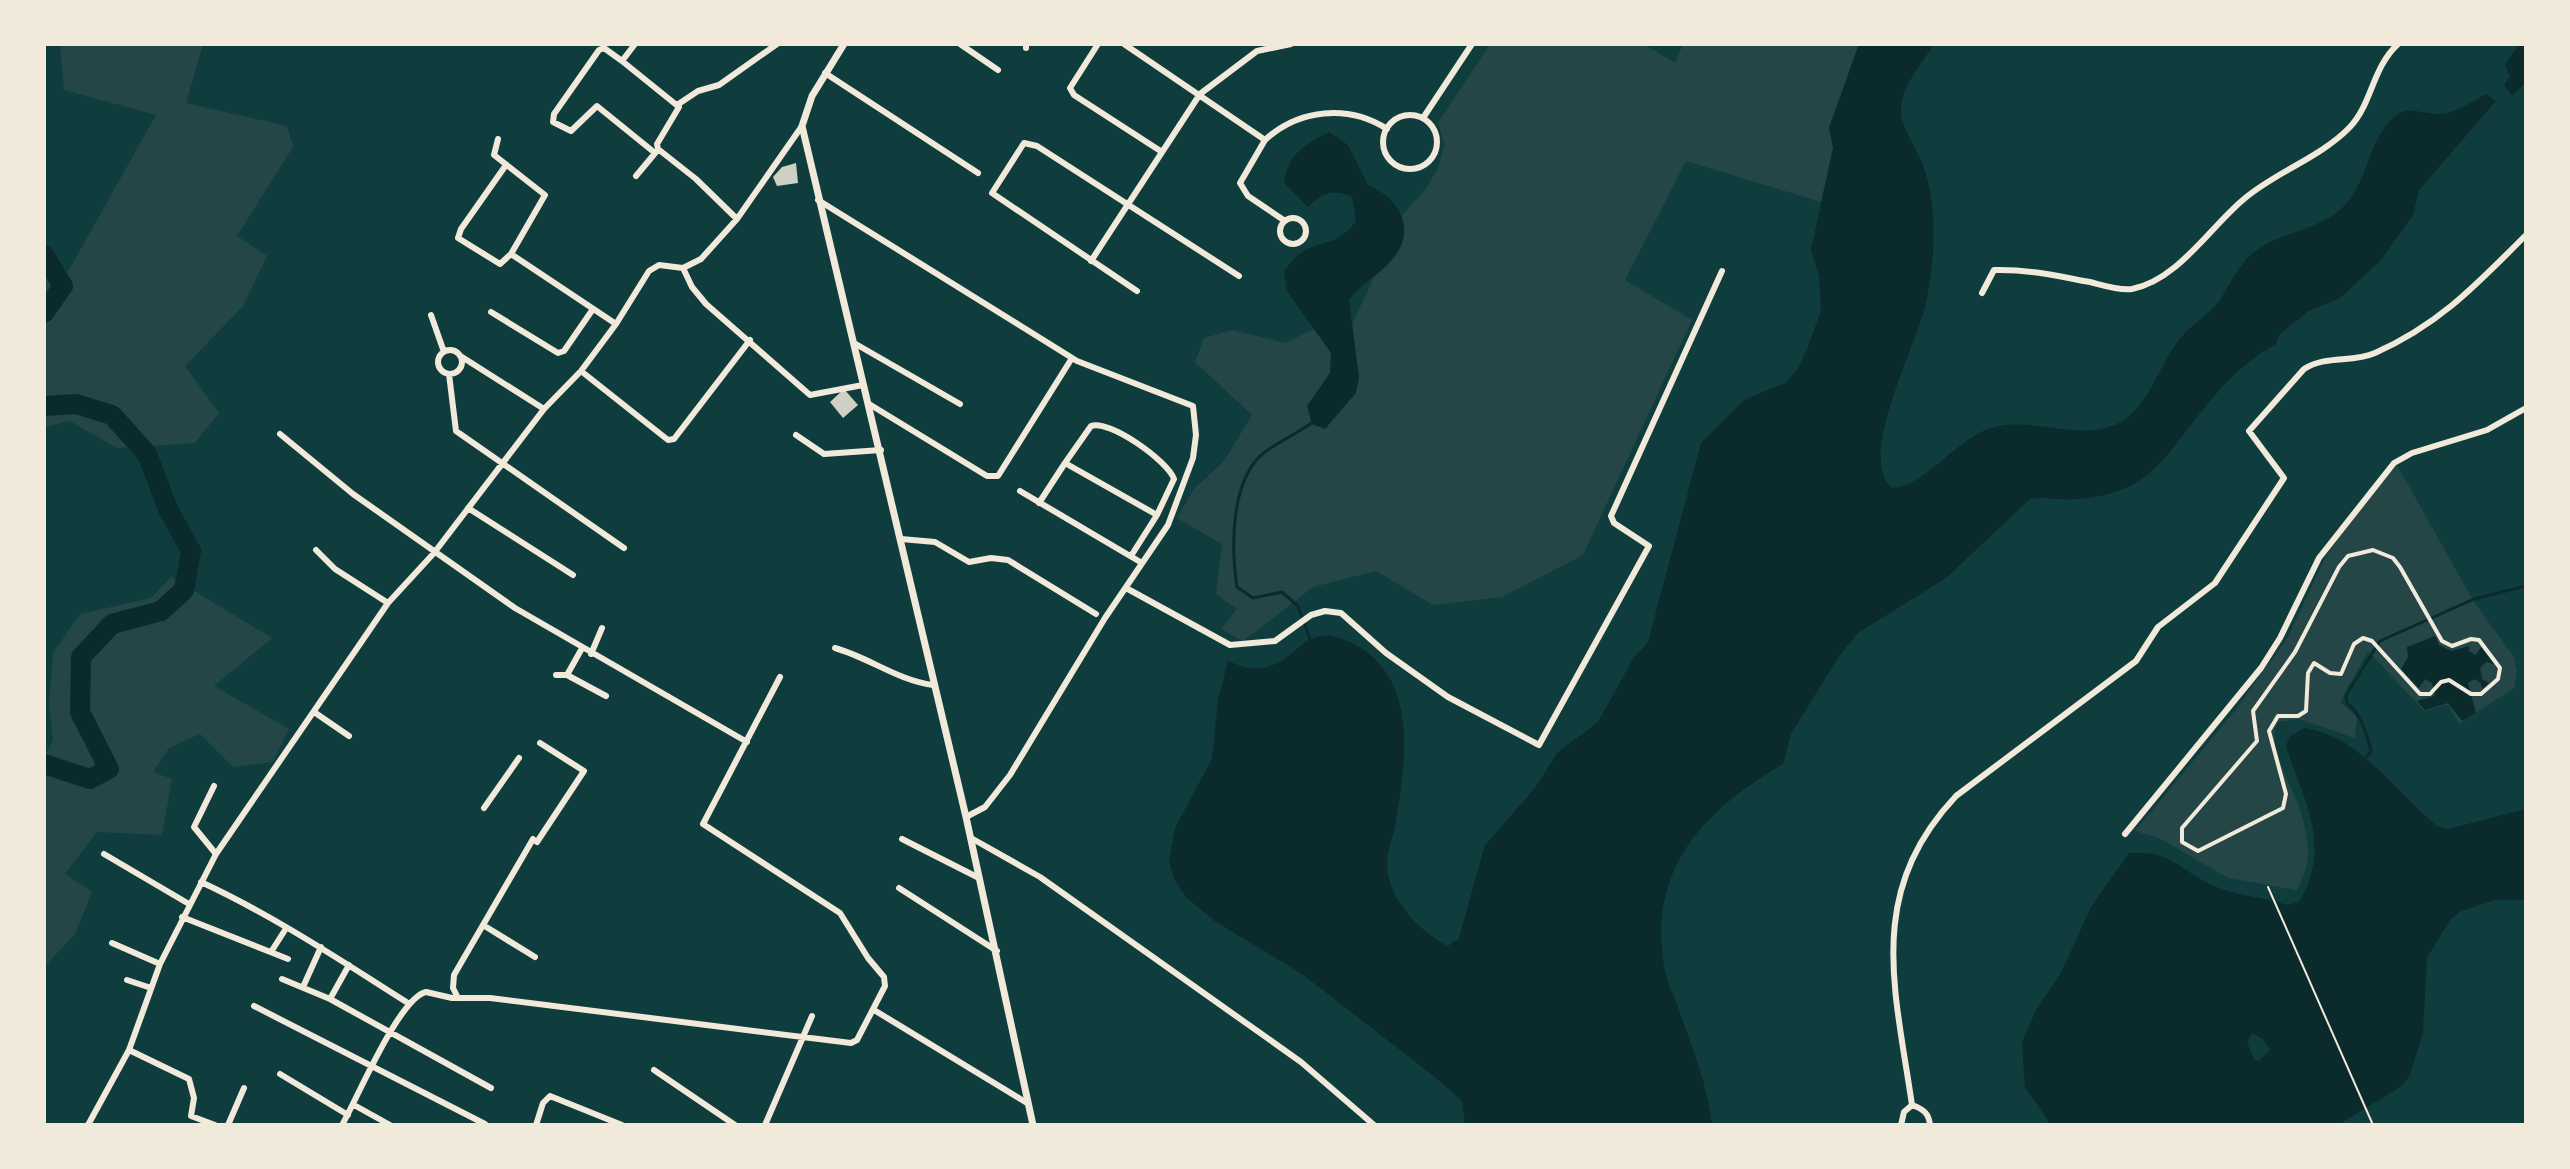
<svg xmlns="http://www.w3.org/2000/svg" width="2570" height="1169" font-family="Inter,sans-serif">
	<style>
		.green { fill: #244646 }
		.water { fill: #0a2a2b; fill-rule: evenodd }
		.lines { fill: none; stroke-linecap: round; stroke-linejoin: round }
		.stream { stroke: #0a2a2b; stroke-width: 3 }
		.river { stroke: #0a2a2b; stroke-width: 20 }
		.building { fill: #cfcfc3 }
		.path { stroke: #f1e9da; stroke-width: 2 }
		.pedestrian { stroke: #f1e9da; stroke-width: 4 }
		.minor { stroke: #f1e9da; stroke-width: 6 }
		.tertiary { stroke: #f1e9da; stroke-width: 7 }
	</style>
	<rect width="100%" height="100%" fill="#0f3d3e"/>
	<path class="green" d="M60 44H203L186 103 287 126 293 147 237 236 267 256 243 306 185 366 219 413 195 443 117 448 70 421 44 427V250L65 277 156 115 64 90Z
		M1490 44H1644L1675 63 1683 44H1859L1829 128 1833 148 1821 202 1686 161 1625 280 1692 320 1583 555 1502 597 1433 605 1376 571 1313 587 1243 641 1221 629 1237 609 1216 594 1222 544 1177 518 1193 490 1224 461 1252 415 1195 362 1204 338 1232 330 1285 343 1316 328 1351 327 1403 214 1424 191 1438 169 1444 144 1438 122Z
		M2397 465 2474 602 2514 657 2517 671 2514 688 2459 724 2448 705 2424 711 2368 651 2340 702 2357 717 2355 738 2299 719 2278 722C2265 742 2291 785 2298 804 2303 816 2307 835 2308 848 2310 863 2303 877 2297 890L2228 878 2159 838 2135 831 2234 712 2288 637 2324 560 2353 515Z
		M171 577 272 638 214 686 289 729 273 762 233 767 200 734 169 748 153 772 172 779 162 835 97 832 65 874 92 892 75 934 44 967V757L53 740 49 704 53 653 80 614 151 598Z"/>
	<path class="water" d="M1859 44H1934C1923 62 1901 87 1901 109 1900 126 1917 149 1923 165 1938 208 1935 254 1927 298 1920 340 1855 458 1892 488 1920 488 1954 444 1983 431 2025 412 2072 442 2115 425 2147 411 2157 370 2176 344 2187 327 2207 317 2219 301 2231 284 2237 266 2254 252 2278 233 2318 230 2341 209 2369 183 2366 142 2395 116 2407 106 2422 113 2436 114 2454 115 2470 102 2486 94L2496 101 2419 190 2413 215 2380 261 2340 298 2307 312 2279 335 2276 344C2238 364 2210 400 2184 434 2170 452 2157 470 2137 482 2115 495 2084 501 2059 499 2048 499 2040 496 2029 500L1946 578 1858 633 1839 656 1791 734 1783 764C1705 810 1648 867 1664 966 1666 980 1673 994 1678 1007 1691 1045 1708 1085 1712 1125H1465L1462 1101 1435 1077 1302 974 1216 922 1186 897 1174 879 1169 860 1175 828 1212 759 1218 700 1228 661C1242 667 1254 671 1270 666 1299 658 1306 620 1352 643 1420 677 1406 762 1395 825 1393 838 1386 854 1387 867 1389 900 1420 932 1448 946L1459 938 1485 845 1535 788 1558 752 1598 722 1633 659 1648 642 1701 443 1744 400 1785 383 1797 370 1807 349 1821 311 1819 277 1811 250 1833 148 1829 128Z
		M2519 44H2526V83L2512 95 2504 85 2510 76 2505 65Z
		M1329 132 1348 145 1368 185C1403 200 1419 235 1387 265 1373 279 1362 283 1349 300L1359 377 1356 393 1325 429 1312 424 1307 406 1330 373 1331 353 1287 291 1284 272C1309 232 1332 255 1356 221L1352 197C1332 188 1324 193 1308 207L1284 183C1289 153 1303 146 1329 132Z
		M2435 636 2439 645 2451 651 2469 646V651L2476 655 2481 647 2494 664 2486 662 2480 668 2482 679 2489 683 2482 689 2481 684 2475 679 2468 683 2476 713 2462 721 2448 703 2425 710 2417 701 2435 696 2432 683 2425 679 2419 688 2401 669 2408 657 2407 647Z
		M2304 728C2359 735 2396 793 2437 826L2448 829 2526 809V900H2495L2461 911 2450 920 2427 958 2423 1032 2410 1075 2402 1086 2341 1123 2051 1125 2025 1087 2022 1042 2037 1008 2061 973 2091 907 2129 853C2175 851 2176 869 2214 886 2236 896 2264 897 2287 905L2299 902C2332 847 2305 802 2286 747L2289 737ZM2252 1033 2263 1039 2270 1050 2259 1061 2254 1059 2247 1042Z"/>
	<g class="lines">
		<path class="stream" d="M1310 639 1298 606 1282 592 1253 598 1237 587C1231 548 1230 478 1265 452 1280 441 1298 433 1313 422
			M2366 758 2371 751C2366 732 2362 716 2347 703L2346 695 2380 641 2474 599 2526 586"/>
		<path class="river" d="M44 255 63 286 44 313
			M44 406 76 404 112 415 147 454 168 509 191 551 184 590 161 611 112 624 81 657 80 712 109 769 90 779 44 764"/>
	</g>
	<path class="building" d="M796 163 798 183 777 186 773 177 782 167Z
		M844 389 858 405 843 418 830 402Z"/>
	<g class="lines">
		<path class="path" d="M2268 887 2373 1125"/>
		<path class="pedestrian" d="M2373 550 2393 558 2400 567 2442 641 2452 646 2471 639 2479 640 2500 668 2498 679 2481 694H2471L2449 680 2441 682 2430 694H2420L2372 641 2363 638 2354 644 2341 674 2330 673 2314 663 2308 673 2306 711 2298 716H2278L2269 731 2286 794 2283 808 2198 851 2182 842V828L2257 741 2253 711 2295 652 2339 567 2348 556Z"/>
		<path class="minor" d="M635 44 622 61 679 107 657 144 658 149 696 179 737 219
			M960 44 998 70
			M1098 44 1070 88 1074 95 1162 152
			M1124 44 1265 140C1299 109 1348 104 1387 129
			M1026 48V44
			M622 61 604 48 599 50 554 114 553 122 571 131 597 106 655 153
			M825 73 978 173
			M677 105 698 91 719 85 777 44
			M1383 142a27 27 0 1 1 54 0a27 27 0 1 1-54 0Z
			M1423 118 1472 44
			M498 139 494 155 545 195 511 254
			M1265 140 1240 183 1248 196 1285 221
			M506 165 461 229 458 238 500 264 511 254 616 324
			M636 176 656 152
			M818 200 1077 361 1193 406 1196 435 1193 458 1168 525 1105 618 1010 775 985 807 966 817
			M1280 231a13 13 0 1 1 26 0a13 13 0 1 1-26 0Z
			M1091 261 1200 94 1257 51 1291 44
			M683 268 692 287 706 304 810 395 863 385
			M1137 291 992 193 1024 143 1037 146 1239 276
			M1982 293 1994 270C2027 269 2057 276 2090 282 2102 285 2120 291 2132 289 2178 280 2210 227 2244 199 2277 171 2320 158 2350 127 2372 104 2372 68 2398 44
			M491 312 558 353 564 351 593 309
			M431 315 444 352
			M854 343 960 404
			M438 362a12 12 0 1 1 24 0a12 12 0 1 1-24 0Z
			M462 357 544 409
			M581 371 668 440 674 439 750 340
			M449 374 456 431 624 548
			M869 404 987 476H998L1072 358
			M280 434 353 494 515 608 747 742
			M796 435 824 454 881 450
			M1065 463 1091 426C1109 419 1168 461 1174 479L1157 515
			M1020 491 1142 563
			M1039 503 1065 463 1157 515 1131 556
			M468 508 573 575
			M901 539 935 542 969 562 991 558 1008 560 1096 614
			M316 550 335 569 388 603
			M1126 588 1230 645 1275 641 1311 615 1325 611 1341 613 1386 653 1448 697 1539 745 1649 546 1614 523 1611 516 1722 271
			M835 648C870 658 897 680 933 685
			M591 654 602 628
			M556 675H567L581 650
			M567 675 606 696
			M314 712 349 736
			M214 786 194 827 216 854
			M484 808 519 758
			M2125 834 2261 668 2280 638 2319 558 2394 463 2412 453 2487 430 2526 408
			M971 838 1040 877 1301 1062 1374 1125
			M902 839 979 878
			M537 842 584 771 540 743
			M104 854 189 904
			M201 882C274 916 340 960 408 1003
			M899 888 997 951
			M182 917 288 959
			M483 925 535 957
			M112 943 160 964
			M271 952 285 930
			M282 979 330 999 491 1088
			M127 980 151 988
			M303 987 321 947
			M458 998 453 988 454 975 533 839
			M330 999 349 965
			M254 1006 485 1124
			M874 1010 1027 1103
			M129 1050 189 1079 194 1098 191 1116 215 1125
			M654 1070 735 1125
			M280 1074 348 1115
			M354 1105 390 1125
			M1912 1105C1895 988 1865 893 1956 796L2136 661 2158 627 2215 583 2284 478 2249 431 2304 369C2325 355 2352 363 2375 353 2440 324 2477 284 2526 235
			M1912 1105C1923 1109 1929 1113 1930 1125
			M88 1125 129 1050 160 964 216 854 388 603 434 553 544 409 581 371 616 324 649 271 659 265 683 268 701 259 737 219 802 126
			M228 1125 244 1088
			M342 1125C358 1097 399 998 426 992L452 998H490L851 1043 857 1040 885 986 884 977 868 958 840 913 703 824 780 677
			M536 1125 543 1103 550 1096 622 1125
			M765 1125 812 1016
			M1901 1125 1904 1112 1912 1105"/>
		<path class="tertiary" d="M844 44 812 96 802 126 966 817 1033 1125"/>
	</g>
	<rect width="2570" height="1169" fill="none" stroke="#f1e9da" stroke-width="92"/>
</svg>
